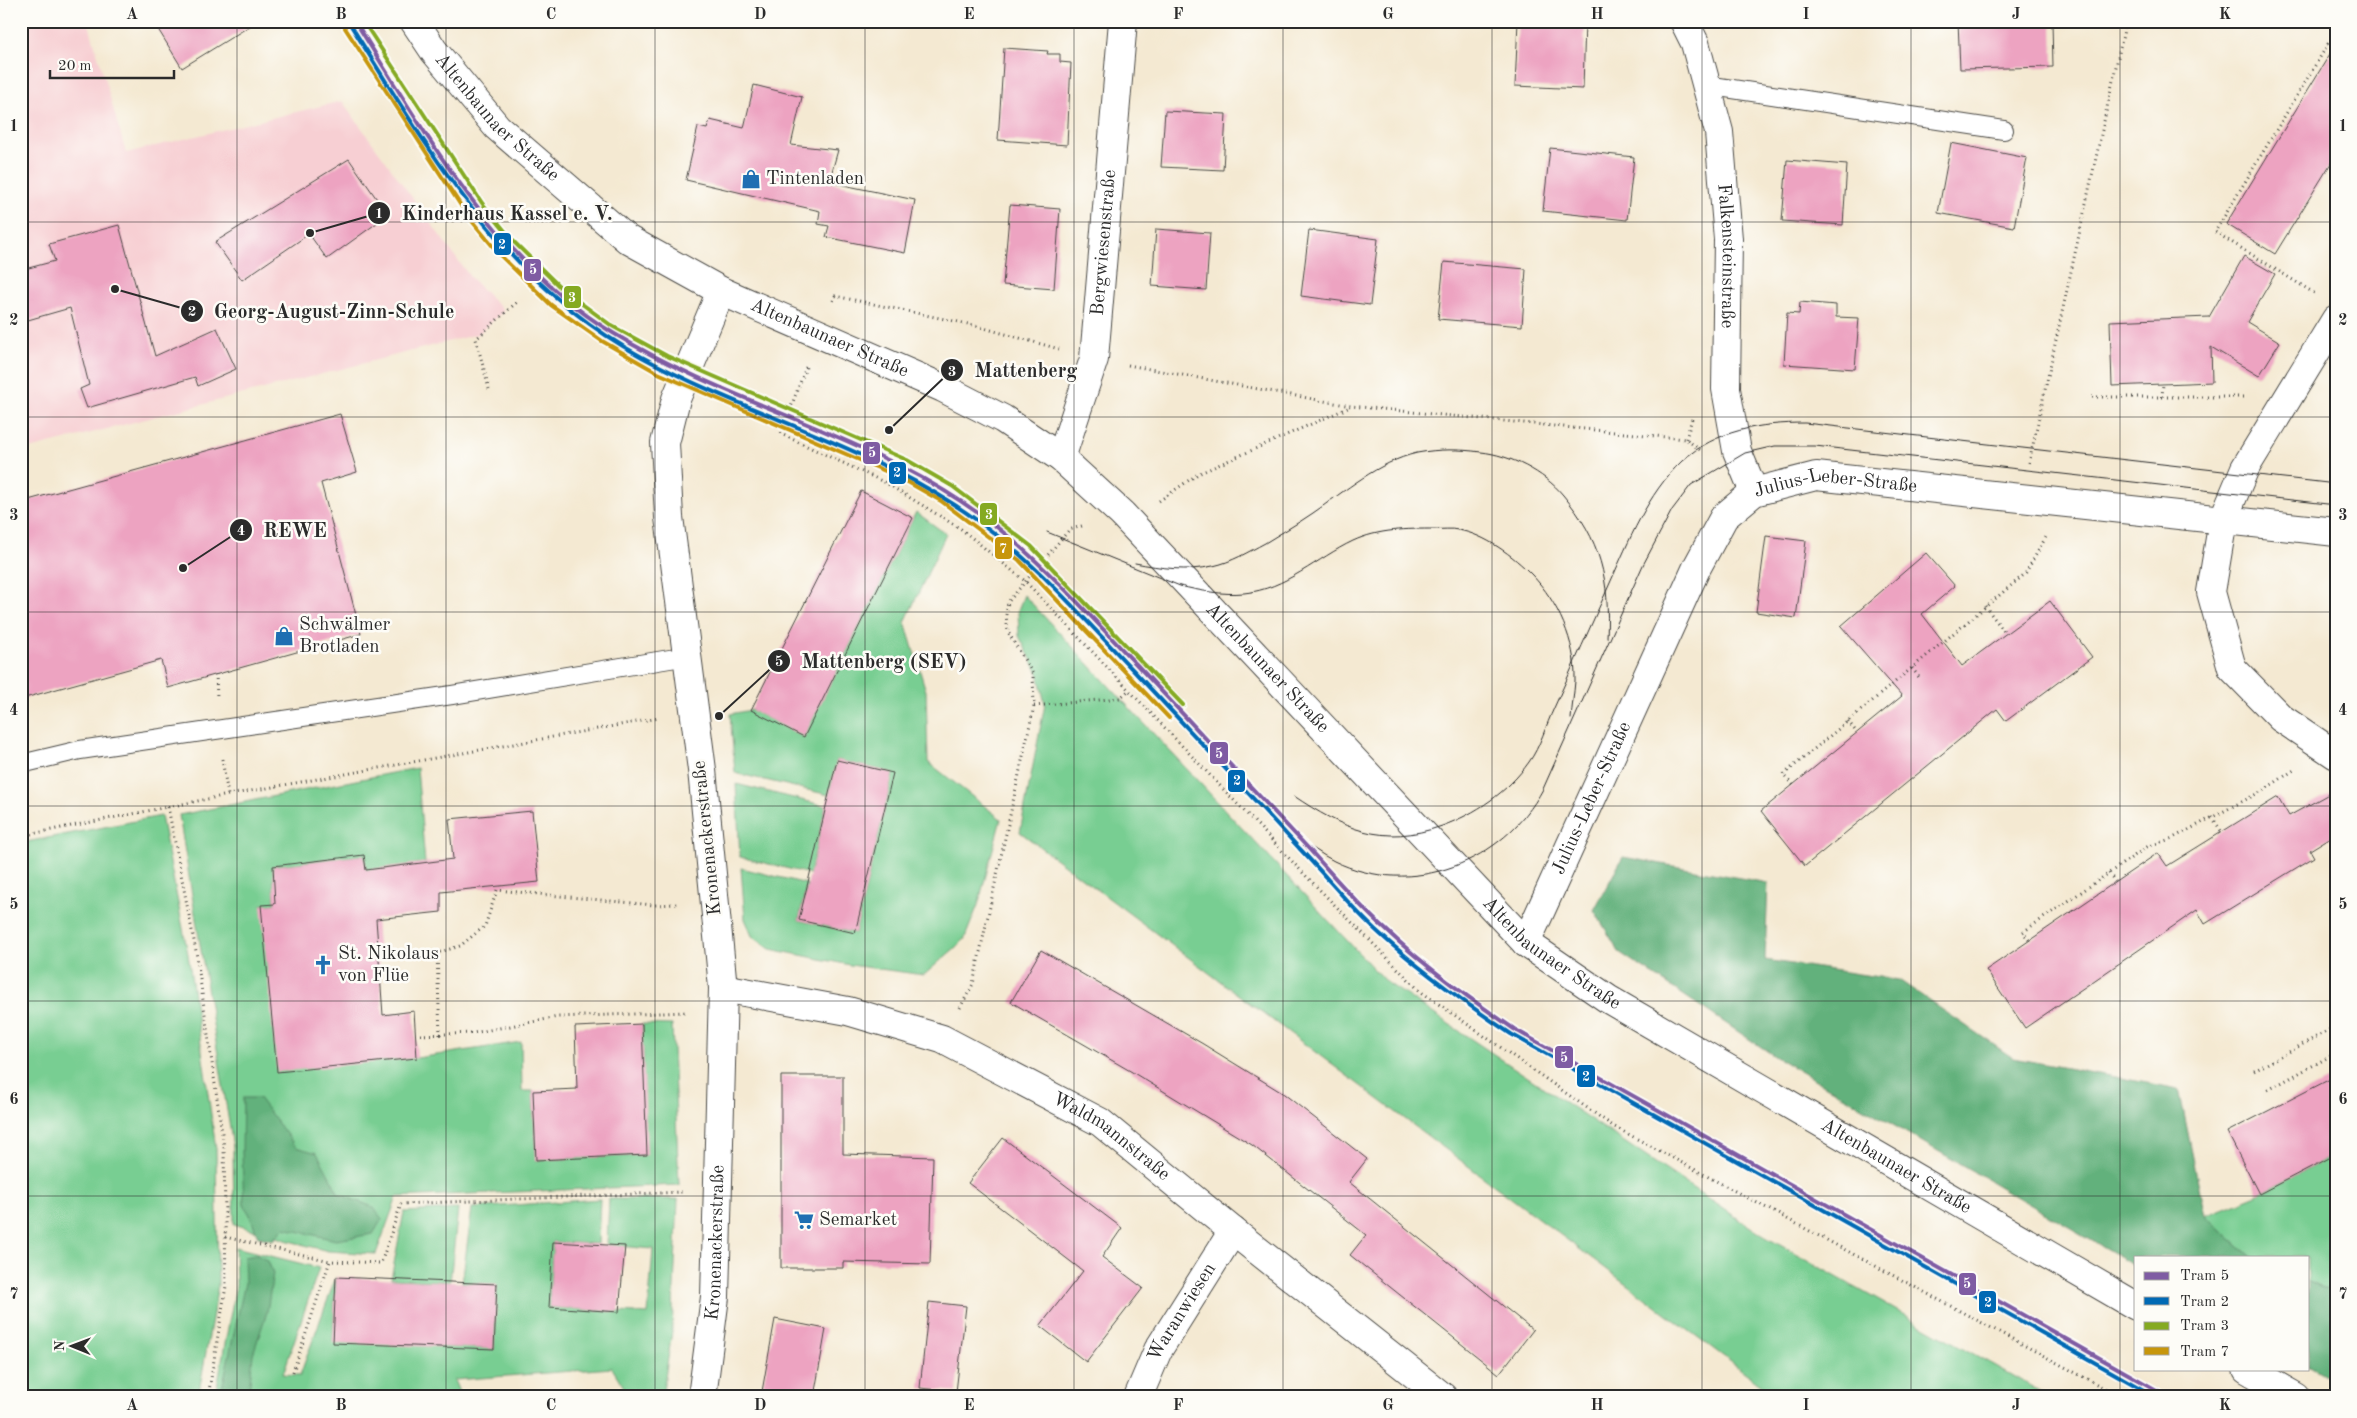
<svg xmlns="http://www.w3.org/2000/svg" width="2357" height="1418" font-family="'Old Standard TT',serif">
	<style>
		.built { fill: #f7cfd3 }
		.green { fill: #78ce92; stroke: #527c5e }
		.forest { fill: #62b17c; stroke: #466e54 }
		.building { fill: #eda3c1 }
		.lines { fill: none; stroke-linecap: round; stroke-linejoin: round }
		.service-casing { stroke: #494844; stroke-width: 20 }
		.minor-casing { stroke: #494844; stroke-width: 30 }
		.secondary-casing { stroke: #494844; stroke-width: 30 }
		.path { stroke: #494844; stroke-width: 3; stroke-dasharray: 1 4; stroke-linecap: butt }
		.service { stroke: #fff; stroke-width: 18 }
		.minor { stroke: #fff; stroke-width: 28 }
		.secondary { stroke: #fff; stroke-width: 28 }
		.tram { stroke: #2b2b2b; stroke-width: 1 }
		.tram-1-casing { stroke: #fdfcf7; stroke-width: 8 }
		.tram-2-casing { stroke: #fdfcf7; stroke-width: 8 }
		.tram-3-casing { stroke: #fdfcf7; stroke-width: 8 }
		.tram-4-casing { stroke: #fdfcf7; stroke-width: 8 }
		.tram-1 { stroke: #7f5ca3; stroke-width: 4 }
		.tram-2 { stroke: #0069b4; stroke-width: 4 }
		.tram-3 { stroke: #85aa21; stroke-width: 4 }
		.tram-4 { stroke: #c7960b; stroke-width: 4 }
		.grid { fill: none; stroke: #2b2b2b; stroke-width: 1; stroke-opacity: 0.55 }
		.labels { text-anchor: middle; dominant-baseline: central; stroke-width: 5; stroke-linejoin: round; paint-order: stroke }
		.street-label { font-size: 19px; fill: #2b2b2b; stroke: #fdfcf7 }
		.poi-label { font-size: 19px; fill: #2b2b2b; stroke: #fdfcf7; text-anchor: start }
		.leader { fill: none; stroke: #2b2b2b; stroke-width: 2 }
		.callout-dot { fill: #2b2b2b; stroke: #fdfcf7; stroke-width: 2 }
		.mark-label { font-size: 15px; text-anchor: middle; font-weight: bold; fill: #fff }
		.callout-label { font-size: 20px; text-anchor: middle; font-weight: bold; fill: #2b2b2b; stroke: #fdfcf7; stroke-width: 5; stroke-linejoin: round; paint-order: stroke }
		.line-badge { stroke: #fdfcf7; stroke-width: 2 }
		.badge-label { font-size: 14px; text-anchor: middle; font-weight: bold; fill: #fff }
		.neatline { fill: none; stroke: #2b2b2b; stroke-width: 2 }
		.grid-label { font-size: 16px; text-anchor: middle; font-weight: bold; fill: #2b2b2b }
	</style>
	<rect width="100%" height="100%" fill="#fdfcf7"/>
	<filter id="ink" filterUnits="userSpaceOnUse"><feTurbulence type="fractalNoise" baseFrequency=".02" numOctaves="2"/><feDisplacementMap in="SourceGraphic" scale="10" xChannelSelector="R" yChannelSelector="G"/><feConvolveMatrix kernelMatrix="1 2 1 2 8 2 1 2 1" color-interpolation-filters="sRGB"/></filter>
	<filter id="wash" filterUnits="userSpaceOnUse"><feTurbulence type="fractalNoise" baseFrequency=".0096" numOctaves="4" result="noise"/><feDisplacementMap in="SourceGraphic" scale="20" xChannelSelector="R" yChannelSelector="G"/><feGaussianBlur stdDeviation="1.12" result="paint"/><feColorMatrix in="noise" values="0 0 0 0 0 0 0 0 0 0 0 0 0 0 0 0 0 1.4 0 .05"/><feComposite in="paint" operator="in"/></filter>
	<g filter="url(#wash)">
		<rect width="100%" height="100%" fill="#f4e9d2"/>
		<path class="built" d="M21 21H88L126 153 342 101 470 277 504 311 478 334 21 451Z"/>
		<path class="green" d="M916 512 946 534 905 622 926 691 928 762 1001 819 978 905 964 940 924 975 850 965 770 949 752 936 745 919 741 868 807 884 799 920 855 933 893 773 837 760 829 795 735 773 730 714 751 710 804 736Z
			M1024 595 1385 981 1764 1236 2050 1397H1778L1020 832 1045 704 1038 673 1019 636 1018 610Z
			M417 768 425 863 366 870 364 855 273 866 275 904 261 905 417 1058 521 1042 522 1091H533L536 1160 646 1155 642 1024 672 1025 679 1185 397 1197 376 1254 328 1251 289 1241 234 1224 233 1147 179 815Z
			M736 784 826 806 810 874 740 857Z
			M161 816 188 954 216 1149 218 1285 198 1397H21V843Z
			M2336 1154V1284L2332 1290 2308 1283V1257H2251L2205 1216 2259 1194Z
			M600 1199 598 1244 553 1242 549 1307 648 1314 653 1249 607 1245 609 1199H678L672 1332 662 1397H630L612 1368 454 1380 461 1397H215L236 1285 235 1247 319 1268 283 1374 300 1375 336 1277 333 1342 494 1349 497 1284 462 1283 472 1208Z
			M458 1209 450 1282 391 1279 404 1212Z"/>
		<path class="forest" d="M1623 857 1768 883 1765 960 1899 980 2013 1058 2179 1089 2205 1216 2251 1257H2136V1266L1776 1057 1619 952 1594 910Z
			M243 1098H259L296 1147 317 1153 339 1194 373 1207 382 1219 373 1234 336 1240 284 1228 273 1240 258 1237 250 1215 244 1205 242 1152Z
			M257 1255 268 1261 273 1273 267 1312 253 1354 249 1392 247 1397H220L245 1283 244 1257Z
			M2308 1283 2332 1290 2336 1284V1381L2308 1365Z"/>
		<g id="blocks">
			<path class="building" d="M153 21H258L182 68Z
				M1518 21H1585L1583 89 1515 86Z
				M1958 21H2052L2053 67 1960 69Z
				M2336 44V155L2275 254 2226 224Z
				M1004 48 1048 51 1047 54H1060V62L1071 63 1067 145 998 140Z
				M754 85 802 97 791 145 838 150 829 182 915 200 905 253 826 237 829 226 818 224 820 211 686 180 698 127 707 129 710 120 744 128Z
				M1165 111 1226 114 1223 170 1161 167Z
				M1951 143 2027 158 2014 227 1938 213Z
				M1550 148 1634 157 1627 220 1543 211Z
				M349 159 388 215 327 259 309 234 242 280 215 242Z
				M1787 160 1847 165 1843 225 1782 221Z
				M1010 205 1060 209 1054 289 1003 285Z
				M119 225 155 356 217 328 236 369 198 386 195 377 87 408 80 389 89 385 70 308 21 322V270L55 261 49 244Z
				M1156 229 1210 233 1206 290 1152 286Z
				M1309 230 1378 239 1370 305 1301 296Z
				M2244 256 2275 274 2247 322 2280 342 2259 376 2211 347 2212 382 2112 386 2110 321 2209 317Z
				M1444 262 1526 269 1522 326 1438 319Z
				M1800 302 1836 305V317L1859 318 1855 369 1784 364 1787 313 1799 314Z
				M340 414 357 472 321 483 361 634 168 688 161 660 21 699V502Z
				M861 491 913 518 804 737 751 710Z
				M1766 536 1806 541 1796 618 1756 612Z
				M1926 553 1955 586 1922 614 1962 666 2050 601 2092 657 2006 721 1997 709 1805 866 1761 811 1902 696 1841 626Z
				M837 760 893 773 855 933 799 920Z
				M2336 790V834L2310 850 2314 857 2205 924 2197 910 2025 1028 1986 970 2158 853 2167 866 2278 797 2289 816Z
				M532 811 539 882 441 892V912L376 919 383 1015 414 1011 417 1058 277 1072 261 905 275 904 273 866 364 855 366 870 453 859 449 819Z
				M1041 950 1203 1044 1284 1094 1367 1159 1349 1182 1533 1330 1499 1374 1350 1255 1366 1235 1252 1145 1132 1072 1011 1002Z
				M642 1024 647 1155 536 1160 533 1091 577 1089 575 1027Z
				M781 1076H843V1154L933 1157 930 1264 843 1262V1268H781Z
				M2336 1076V1154L2259 1194 2227 1132Z
				M1003 1138 1122 1228 1102 1257 1143 1288 1086 1362 1040 1326 1083 1271 968 1183Z
				M553 1242 625 1246 619 1312 549 1307Z
				M336 1277 497 1284 494 1349 333 1343Z
				M929 1302 966 1306 956 1392 920 1388Z
				M775 1319 826 1329 814 1397H761Z"/>
		</g>
	</g>
	<g filter="url(#ink)">
		<use href="#blocks" fill-opacity="0" stroke="#494844" stroke-width="1"/>
		<g class="lines">
			<defs>
				<path id="service" d="M1706 85 2004 130
					M21 764 80 750 452 695 688 656"/>
				<g id="minor">
					<path id="s1" d="M1684 21 1695 43 1719 132 1728 239 1726 389 1737 451 1754 492"/>
					<path d="M2336 319 2245 468 2223 520 2211 592 2232 668 2281 718 2336 755"/>
					<path id="s2" d="M1061 458 1094 359 1123 21"/>
					<path id="s3" d="M1526 943 1697 567 1724 517 1754 492 1816 476 2336 532"/>
					<path id="s4" d="M723 988 848 1011 942 1039 1100 1122 1233 1231 1443 1397"/>
					<path id="s5" d="M702 1397 715 1297 723 988 702 770 669 517 665 443 676 399 721 291"/>
					<path id="s6" d="M1138 1397 1158 1350 1233 1231"/>
				</g>
				<g id="secondary">
					<path id="s7" d="M414 21 434 51 497 127 627 239 721 291 943 388 1003 419 1061 458 1122 514 1526 943 1608 999 2136 1306"/>
					<path d="M2247 1369 2296 1397"/>
				</g>
			</defs>
			<use href="#service" class="service-casing"/>
			<use href="#minor" class="minor-casing"/>
			<use href="#secondary" class="secondary-casing"/>
			<path class="path" d="M2314 293 2215 232 2328 44 2336 49
				M833 301 835 296 973 325 1059 349
				M1128 365 1351 406 1686 439 1700 450
				M806 367 781 434 886 483 961 529 1025 581 1306 876 1420 991 1613 1126 2121 1397
				M489 389 476 339 517 302
				M2092 397H2247
				M2162 397 2163 384
				M1686 439 1693 415
				M2029 463 2126 21
				M1159 501 1198 474 1350 407
				M1985 606 2006 634
				M1912 668 1921 680
				M216 674 217 698
				M1034 706 1120 698 1128 691
				M1848 721 1857 733
				M222 759 228 795
				M1793 785 1783 775 2025 574 2046 537
				M168 807 196 951 224 1147 226 1286 208 1397
				M2212 817 2222 832
				M21 836 228 795 659 718
				M2109 873 2115 882
				M2029 940 2023 932 2147 847 2173 838 2264 790 2294 770
				M960 1008 973 984 1034 706 1033 674 1008 632 1006 615 1008 602 1069 530 1082 526
				M420 1035 473 1033 558 1017 687 1012
				M440 1035 437 953 460 946 485 926 497 890 653 905 679 904
				M2254 1071 2336 1026
				M2268 1090 2336 1053
				M225 1237 330 1261
				M293 1372 330 1261 381 1263 401 1204 682 1192"/>
			<use href="#service" class="service"/>
			<use href="#minor" class="minor"/>
			<use href="#secondary" class="secondary"/>
			<path class="tram" d="M1047 532 1180 586C1200 591 1223 595 1244 593 1286 589 1317 558 1353 541 1379 529 1407 529 1435 529 1442 530 1451 528 1458 530 1484 534 1514 556 1532 575 1558 602 1576 642 1575 681 1574 694 1572 706 1571 719
				M1135 563C1161 568 1187 572 1213 566 1232 562 1248 552 1265 543 1281 533 1297 524 1313 513 1345 491 1378 462 1417 453 1439 449 1459 449 1481 452 1510 455 1544 472 1563 495 1601 540 1610 580 1607 638
				M1294 796C1343 829 1382 847 1442 826 1475 814 1508 792 1529 762 1540 747 1546 725 1554 708 1573 666 1591 625 1610 583 1629 541 1647 494 1682 461 1716 430 1761 423 1805 423L2336 484
				M1299 838C1310 846 1322 855 1334 861 1412 899 1504 862 1543 789L1643 565 1672 510 1691 485 1745 453 1775 446H1815L2336 505"/>
			<defs>
				<path id="tram-1" d="M355 21C426 134 495 261 613 333 742 412 890 437 1009 537 1055 576 1095 621 1137 665 1194 726 1251 787 1308 848 1333 875 1357 904 1384 928 1424 966 1469 998 1514 1029L2169 1397"/>
				<path id="tram-2" d="M350 24C430 152 504 283 642 357 763 423 897 451 1005 542 1051 580 1091 626 1133 670 1188 729 1244 788 1299 848 1326 876 1351 908 1380 934 1421 971 1465 1003 1511 1034L2156 1397"/>
				<path id="tram-3" d="M363 21 482 203 514 242 563 290 612 326 667 356 907 460 952 486 1031 546 1183 705"/>
				<path id="tram-4" d="M345 28 467 215 500 255 551 305 602 341 658 373 899 477 941 501 1019 560 1169 718"/>
			</defs>
			<use href="#tram-1" class="tram-1-casing"/>
			<use href="#tram-2" class="tram-2-casing"/>
			<use href="#tram-3" class="tram-3-casing"/>
			<use href="#tram-4" class="tram-4-casing"/>
			<use href="#tram-1" class="tram-1"/>
			<use href="#tram-2" class="tram-2"/>
			<use href="#tram-3" class="tram-3"/>
			<use href="#tram-4" class="tram-4"/>
		</g>
	</g>
	<path class="grid" d="M237 21V1397M446 21V1397M655 21V1397M865 21V1397M1074 21V1397M1283 21V1397M1492 21V1397M1702 21V1397M1911 21V1397M2120 21V1397M21 222H2336M21 417H2336M21 612H2336M21 806H2336M21 1001H2336M21 1196H2336"/>
	<defs>
		<symbol id="shop-bare" viewBox="-9 -9 18 18"><path d="M-5-2.5h2.3a2.7 3.5 0 0 1 5.4 0H5L5.5 6h-11ZM-1.5-2.5h3a1.5 2.3 0 0 0-3 0Z" fill="#1f6fb2" stroke="#fdfcf7" stroke-width="2.5" paint-order="stroke"/></symbol>
		<symbol id="church-bare" viewBox="-9 -9 18 18"><path d="M-1.2-6h2.4v3.5h3.3v2.4h-3.3V6h-2.4V-.1h-3.3v-2.4h3.3Z" fill="#1f6fb2" stroke="#fdfcf7" stroke-width="2.5" paint-order="stroke"/></symbol>
		<symbol id="supermarket-bare" viewBox="-9 -9 18 18"><path d="M-6-5.5h2.5l.6 2H6L4.5 2H-2.5L-4.4-4H-6ZM-1.5 3.2a1.3 1.3 0 1 0 .1 0ZM3 3.2a1.3 1.3 0 1 0 .1 0Z" fill="#1f6fb2" stroke="#fdfcf7" stroke-width="2.5" paint-order="stroke"/></symbol>
	</defs>
	<g fill-rule="evenodd">
		<use href="#shop-bare" x="737" y="165" width="28" height="28"/>
		<use href="#shop-bare" x="270" y="622" width="28" height="28"/>
		<use href="#church-bare" x="309" y="951" width="28" height="28"/>
		<use href="#supermarket-bare" x="790" y="1206" width="28" height="28"/>
	</g>
	<g class="labels">
		<g class="street-label">
			<text stroke="none"><textPath href="#s7" startOffset="128">Altenbaunaer Straße</textPath></text>
			<text stroke="none"><textPath href="#s2" startOffset="221">Bergwiesenstraße</textPath></text>
			<text stroke="none"><textPath href="#s1" startOffset="241">Falkensteinstraße</textPath></text>
			<text stroke="none"><textPath href="#s7" startOffset="532">Altenbaunaer Straße</textPath></text>
			<text stroke="none"><textPath href="#s3" startOffset="592">Julius-Leber-Straße</textPath></text>
			<text stroke="none"><textPath href="#s7" startOffset="1088">Altenbaunaer Straße</textPath></text>
			<text stroke="none"><textPath href="#s3" startOffset="159">Julius-Leber-Straße</textPath></text>
			<text transform="translate(708 838) rotate(-96)">Kronenackerstraße</text>
			<text stroke="none"><textPath href="#s7" startOffset="1492">Altenbaunaer Straße</textPath></text>
			<text stroke="none"><textPath href="#s4" startOffset="421">Waldmannstraße</textPath></text>
			<text stroke="none"><textPath href="#s7" startOffset="1898">Altenbaunaer Straße</textPath></text>
			<text stroke="none"><textPath href="#s5" startOffset="155">Kronenackerstraße</textPath></text>
			<text stroke="none"><textPath href="#s6" startOffset="96">Waranwiesen</textPath></text>
		</g>
		<g class="poi-label">
			<text x="766" y="179">Tintenladen</text>
			<text x="299" y="625">Schwälmer<tspan x="299" dy="22">Brotladen</tspan></text>
			<text x="338" y="954">St. Nikolaus<tspan x="338" dy="22">von Flüe</tspan></text>
			<text x="819" y="1220">Semarket</text>
		</g>
	</g>
	<path class="leader" d="M310 233L379 213M115 289L192 311M889 430L952 370M183 568L241 530M719 716L779 661"/>
	<g class="callout-dot">
		<circle cx="310" cy="233" r="5"/>
		<circle cx="115" cy="289" r="5"/>
		<circle cx="889" cy="430" r="5"/>
		<circle cx="183" cy="568" r="5"/>
		<circle cx="719" cy="716" r="5"/>
		<circle cx="379" cy="213" r="12"/>
		<circle cx="192" cy="311" r="12"/>
		<circle cx="952" cy="370" r="12"/>
		<circle cx="241" cy="530" r="12"/>
		<circle cx="779" cy="661" r="12"/>
	</g>
	<g class="mark-label">
		<text x="379" y="218">1</text>
		<text x="192" y="316">2</text>
		<text x="952" y="376">3</text>
		<text x="241" y="535">4</text>
		<text x="779" y="666">5</text>
	</g>
	<g class="callout-label">
		<text x="507" y="220">Kinderhaus Kassel e. V.</text>
		<text x="334" y="318">Georg-August-Zinn-Schule</text>
		<text x="1026" y="377">Mattenberg</text>
		<text x="295" y="537">REWE</text>
		<text x="884" y="668">Mattenberg (SEV)</text>
	</g>
	<g class="line-badge">
		<rect x="493" y="232" width="19" height="24" rx="5" fill="#0069b4"/>
		<rect x="523" y="258" width="19" height="24" rx="5" fill="#7f5ca3"/>
		<rect x="563" y="285" width="19" height="24" rx="5" fill="#85aa21"/>
		<rect x="862" y="441" width="19" height="24" rx="5" fill="#7f5ca3"/>
		<rect x="888" y="461" width="19" height="24" rx="5" fill="#0069b4"/>
		<rect x="979" y="502" width="19" height="24" rx="5" fill="#85aa21"/>
		<rect x="994" y="536" width="19" height="24" rx="5" fill="#c7960b"/>
		<rect x="1209" y="741" width="20" height="24" rx="5" fill="#7f5ca3"/>
		<rect x="1227" y="769" width="19" height="24" rx="5" fill="#0069b4"/>
		<rect x="1554" y="1045" width="20" height="24" rx="5" fill="#7f5ca3"/>
		<rect x="1576" y="1064" width="20" height="24" rx="5" fill="#0069b4"/>
		<rect x="1958" y="1272" width="19" height="24" rx="5" fill="#7f5ca3"/>
		<rect x="1978" y="1290" width="19" height="24" rx="5" fill="#0069b4"/>
	</g>
	<g class="badge-label">
		<text x="502" y="249">2</text>
		<text x="533" y="274">5</text>
		<text x="572" y="302">3</text>
		<text x="872" y="457">5</text>
		<text x="897" y="477">2</text>
		<text x="989" y="519">3</text>
		<text x="1003" y="553">7</text>
		<text x="1219" y="758">5</text>
		<text x="1237" y="785">2</text>
		<text x="1564" y="1062">5</text>
		<text x="1586" y="1081">2</text>
		<text x="1967" y="1288">5</text>
		<text x="1988" y="1307">2</text>
	</g>
	<rect width="2357" height="1418" fill="none" stroke="#fdfcf7" stroke-width="55"/>
	<rect x="2134" y="1256" width="175" height="115" fill="#fdfcf7" stroke="#a9a8a5"/>
	<rect x="2144" y="1272" width="25" height="8" fill="#7f5ca3" stroke="#a9a8a5"/>
	<text x="2180" y="1280" font-size="15" fill="#2b2b2b">Tram 5</text>
	<rect x="2144" y="1297" width="25" height="8" fill="#0069b4" stroke="#a9a8a5"/>
	<text x="2180" y="1306" font-size="15" fill="#2b2b2b">Tram 2</text>
	<rect x="2144" y="1322" width="25" height="8" fill="#85aa21" stroke="#a9a8a5"/>
	<text x="2180" y="1330" font-size="15" fill="#2b2b2b">Tram 3</text>
	<rect x="2144" y="1347" width="25" height="8" fill="#c7960b" stroke="#a9a8a5"/>
	<text x="2180" y="1356" font-size="15" fill="#2b2b2b">Tram 7</text>
	<g transform="translate(72 1346) rotate(271)" stroke="#fdfcf7" stroke-width="4" paint-order="stroke">
	<path d="M0-4L9 19L0 12L-9 19Z" fill="#2b2b2b"/>
	<text y="-8" font-size="14" font-weight="bold" text-anchor="middle" fill="#2b2b2b">N</text>
	</g>
	<path d="M50 70v8h124v-8" fill="none" stroke="#2b2b2b" stroke-width="2.5"/>
	<text x="58" y="70" font-size="15" fill="#2b2b2b" stroke="#fdfcf7" stroke-width="4" paint-order="stroke">20 m</text>
	<rect x="28" y="28" width="2302" height="1362" class="neatline"/>
	<g class="grid-label">
		<text x="132" y="19">A</text>
		<text x="341" y="19">B</text>
		<text x="551" y="19">C</text>
		<text x="760" y="19">D</text>
		<text x="969" y="19">E</text>
		<text x="1178" y="19">F</text>
		<text x="1388" y="19">G</text>
		<text x="1597" y="19">H</text>
		<text x="1806" y="19">I</text>
		<text x="2016" y="19">J</text>
		<text x="2225" y="19">K</text>
		<text x="14" y="131">1</text>
		<text x="2343" y="131">1</text>
		<text x="14" y="325">2</text>
		<text x="2343" y="325">2</text>
		<text x="14" y="520">3</text>
		<text x="2343" y="520">3</text>
		<text x="14" y="715">4</text>
		<text x="2343" y="715">4</text>
		<text x="14" y="909">5</text>
		<text x="2343" y="909">5</text>
		<text x="14" y="1104">6</text>
		<text x="2343" y="1104">6</text>
		<text x="14" y="1299">7</text>
		<text x="2343" y="1299">7</text>
		<text x="132" y="1410">A</text>
		<text x="341" y="1410">B</text>
		<text x="551" y="1410">C</text>
		<text x="760" y="1410">D</text>
		<text x="969" y="1410">E</text>
		<text x="1178" y="1410">F</text>
		<text x="1388" y="1410">G</text>
		<text x="1597" y="1410">H</text>
		<text x="1806" y="1410">I</text>
		<text x="2016" y="1410">J</text>
		<text x="2225" y="1410">K</text>
	</g>
</svg>
